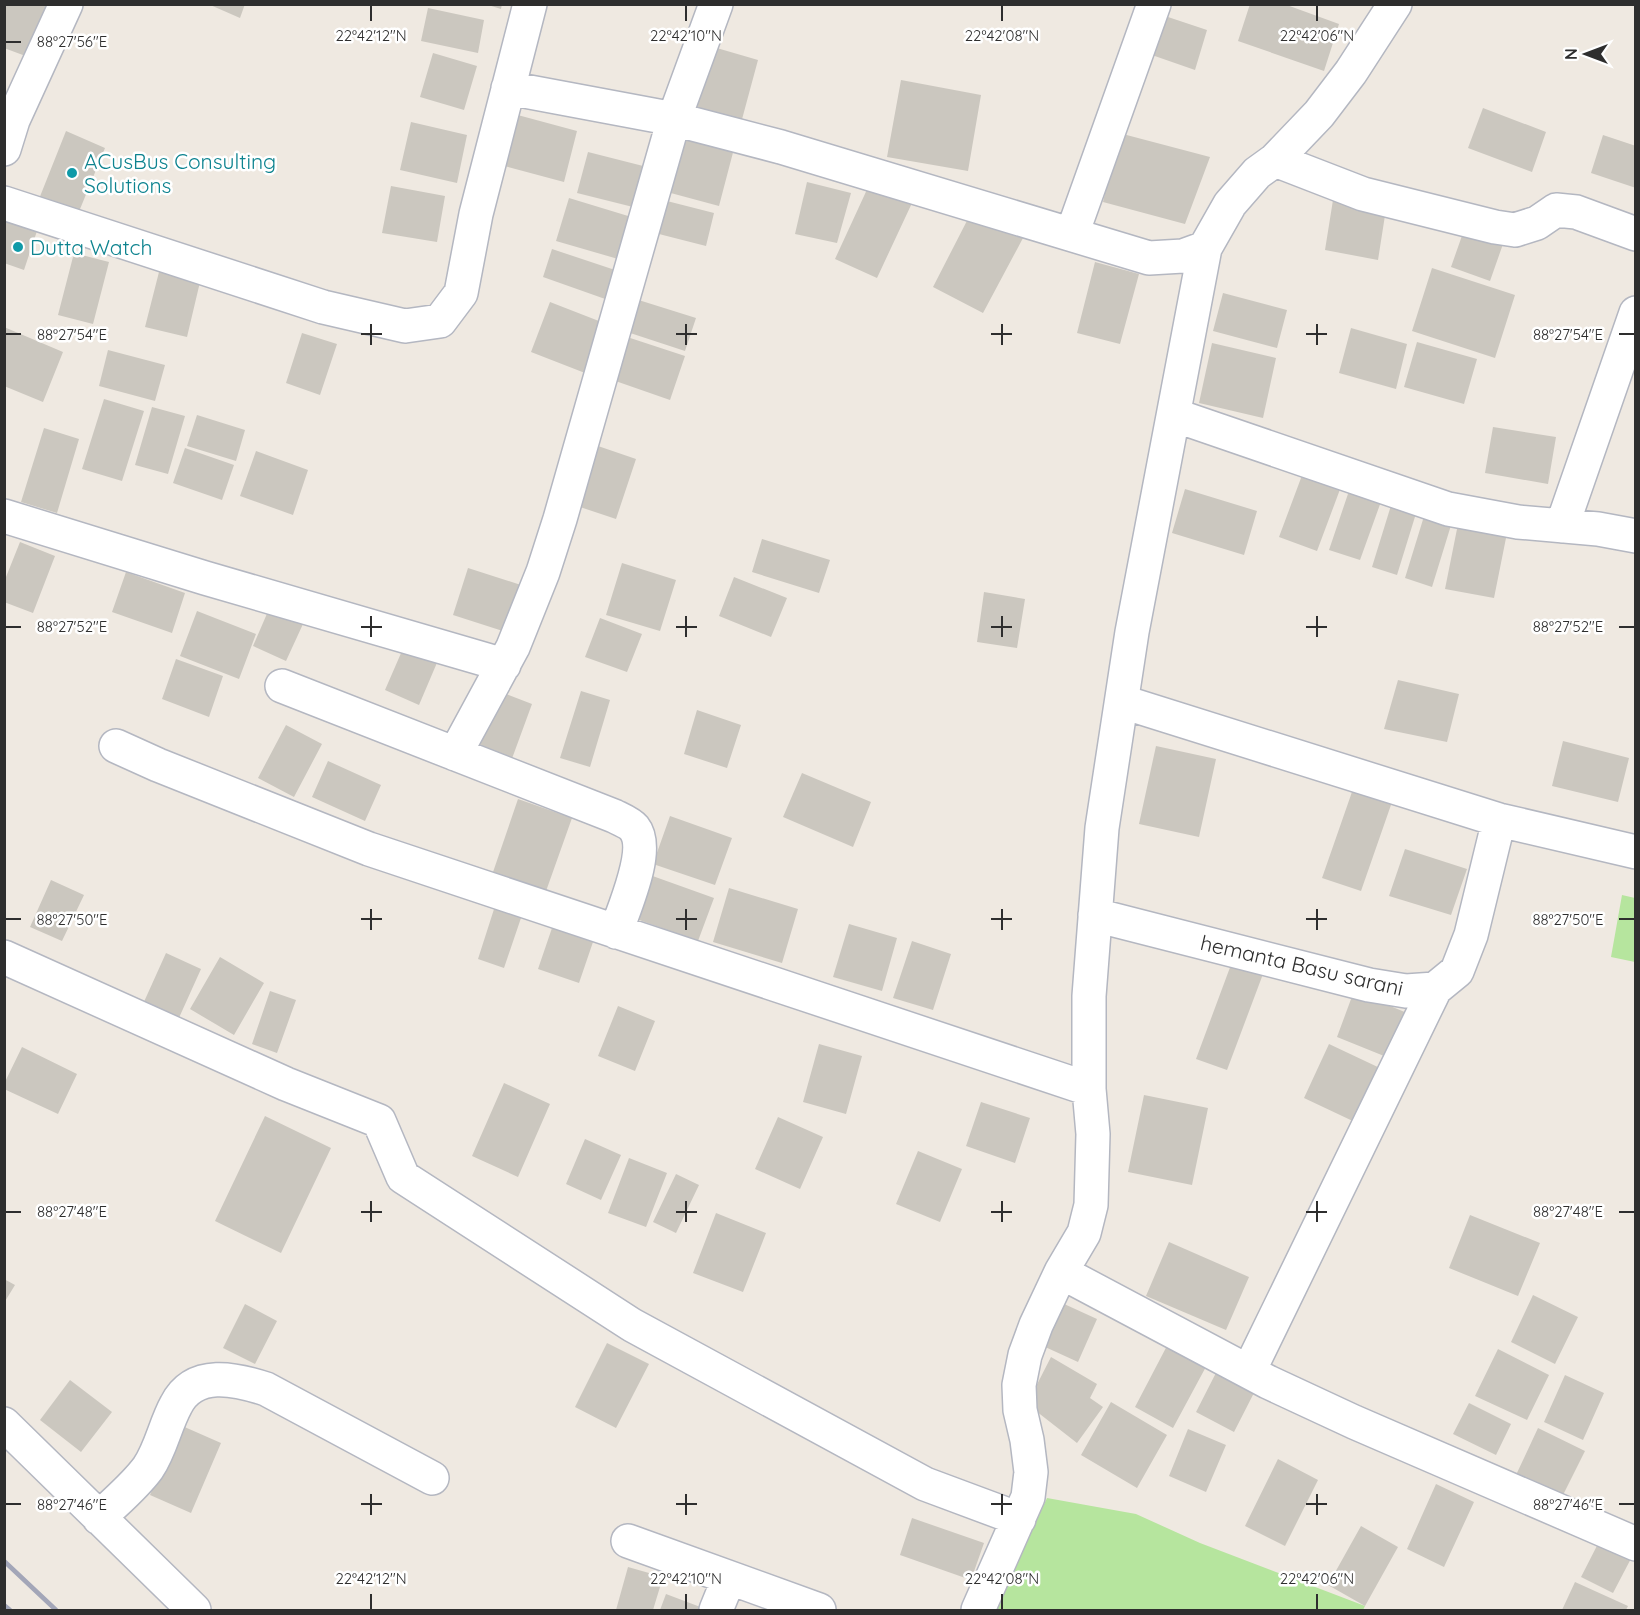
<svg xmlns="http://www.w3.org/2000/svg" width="1640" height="1615" font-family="Quicksand,sans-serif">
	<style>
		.green { fill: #b6e59e }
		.building { fill: #cbc7bf }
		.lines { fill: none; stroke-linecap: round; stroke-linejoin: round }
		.minor-casing { stroke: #b4b7c1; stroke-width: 36 }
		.minor { stroke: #fff; stroke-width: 33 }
		.rail { stroke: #a3a6b8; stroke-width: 4.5 }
		.ticks { fill: none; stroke: #2e2e2e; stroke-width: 2 }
		.culture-dot { fill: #0f9aa8; stroke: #fff; stroke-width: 2 }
		.labels { text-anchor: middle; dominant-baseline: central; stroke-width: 5; stroke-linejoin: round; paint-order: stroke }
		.culture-label { font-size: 21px; fill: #0d838f; stroke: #fff; text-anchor: start }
		.street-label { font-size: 21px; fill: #2e2e2e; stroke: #fff }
		.ticks-label { font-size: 15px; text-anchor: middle; fill: #2e2e2e; stroke: #fff; stroke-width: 5; stroke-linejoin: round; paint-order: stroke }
	</style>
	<rect width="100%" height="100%" fill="#efe9e1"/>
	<path class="green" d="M1622 895 1635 898V962L1611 957Z
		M1047 1498 1136 1514 1200 1543 1365 1606 1363 1610H994Z"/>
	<path class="building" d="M4 4H51L31 58 4 48Z
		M208 4H245L240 18Z
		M485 4H502L501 9Z
		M1250 4H1284L1339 24 1324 71 1238 41Z
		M428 8 484 20 478 53 421 41Z
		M1162 15 1207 30 1195 70 1149 54Z
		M703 44 758 60 741 123 685 108Z
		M433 53 477 66 464 110 420 97Z
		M901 80 981 95 968 171 887 157Z
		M1483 108 1546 132 1532 172 1468 148Z
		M514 114 577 131 564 182 501 165Z
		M411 122 467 135 457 183 400 170Z
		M684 128 736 141 719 206 667 192Z
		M66 131 105 148 78 214 39 199Z
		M1119 133 1210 157 1185 224 1103 202Z
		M1603 135 1636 146V188L1591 173Z
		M588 152 651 168 641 209 577 193Z
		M807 182 851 193 837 243 795 234Z
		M870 183 912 203 877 278 835 259Z
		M391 186 445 196 437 242 382 233Z
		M569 198 638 219 625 261 556 241Z
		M663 200 714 213 706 246 655 233Z
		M1333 200 1386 209 1378 260 1325 250Z
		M972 211 1023 238 983 313 933 287Z
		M4 221 37 231 24 270 4 263Z
		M1464 230 1503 244 1490 281 1451 267Z
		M552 249 618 271 608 300 543 277Z
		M74 253 109 262 93 324 58 315Z
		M1095 262 1139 274 1120 344 1077 333Z
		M1432 268 1515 295 1495 358 1412 331Z
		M159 272 200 282 187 337 145 327Z
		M1223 293 1287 310 1277 348 1213 331Z
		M629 297 696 318 685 351 618 329Z
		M550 302 604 323 585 373 531 352Z
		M4 327 63 352 43 402 4 386Z
		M1351 328 1407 344 1396 389 1339 373Z
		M302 333 337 344 320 395 286 383Z
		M618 334 685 356 670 400 604 377Z
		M1417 342 1477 359 1464 404 1404 387Z
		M1212 343 1276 358 1263 418 1199 403Z
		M108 350 165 365 155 401 99 386Z
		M104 399 144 411 122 481 82 469Z
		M152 407 185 416 168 474 135 465Z
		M197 415 245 430 236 461 187 446Z
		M1493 427 1556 437 1548 484 1485 473Z
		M44 428 79 439 57 513 21 502Z
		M598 446 636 459 616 519 577 506Z
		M185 448 234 465 222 500 173 483Z
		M256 451 308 470 293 515 240 496Z
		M1304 470 1342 484 1317 551 1279 537Z
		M1351 485 1383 496 1360 560 1329 550Z
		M1185 489 1257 511 1244 555 1172 533Z
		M1393 499 1418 507 1397 575 1372 567Z
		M1425 513 1452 522 1432 587 1405 578Z
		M1458 524 1507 533 1494 598 1445 589Z
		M762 539 830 560 819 593 752 572Z
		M20 542 55 556 33 613 4 602V582Z
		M622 563 676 580 660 631 606 615Z
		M468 568 524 586 509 633 453 615Z
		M126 572 185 593 172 633 112 612Z
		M734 577 787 598 771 637 719 616Z
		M984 592 1025 599 1017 648 977 642Z
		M269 609 303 624 286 661 253 646Z
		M197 611 256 634 239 679 180 656Z
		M600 618 642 634 627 672 585 657Z
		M405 644 439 658 419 705 385 690Z
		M176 659 223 676 209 717 162 699Z
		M1398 680 1459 694 1447 742 1384 729Z
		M496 690 532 704 510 764 474 750Z
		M581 691 610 700 590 767 560 758Z
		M697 710 741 725 727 768 684 754Z
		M286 725 322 744 294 797 258 778Z
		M1563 741 1629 758 1618 802 1552 786Z
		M1156 746 1216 759 1199 837 1139 824Z
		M328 761 381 785 365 821 312 797Z
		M802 773 871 802 853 847 783 817Z
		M1353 789 1392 802 1361 891 1322 878Z
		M518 799 572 818 545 894 492 875Z
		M670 816 732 838 715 885 653 864Z
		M1405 849 1467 869 1451 915 1389 896Z
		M647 874 714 898 698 941 631 917Z
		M51 880 84 895 62 941 30 927Z
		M729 888 798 909 782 963 713 942Z
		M495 906 522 915 504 968 478 959Z
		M849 924 897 938 882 991 833 977Z
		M552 928 593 942 579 983 538 969Z
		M912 941 951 954 933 1010 893 998Z
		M166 953 201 969 178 1020 143 1004Z
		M220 957 264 983 234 1035 190 1009Z
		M1232 962 1263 974 1227 1070 1196 1059Z
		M270 991 296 1000 277 1053 252 1044Z
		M1354 991 1407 1013 1389 1058 1337 1037Z
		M618 1006 655 1021 635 1071 598 1056Z
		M819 1044 862 1056 846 1114 803 1102Z
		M1329 1044 1382 1069 1357 1123 1304 1098Z
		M22 1047 77 1074 58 1114 4 1089V1084Z
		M504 1083 550 1104 518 1177 472 1156Z
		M1144 1095 1208 1108 1192 1185 1128 1172Z
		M981 1102 1030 1118 1015 1163 966 1146Z
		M265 1116 331 1148 281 1253 215 1221Z
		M778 1117 823 1137 800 1189 755 1169Z
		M585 1139 621 1155 601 1200 566 1184Z
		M918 1151 962 1169 940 1222 896 1204Z
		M629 1158 667 1173 646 1227 608 1213Z
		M676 1174 699 1185 676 1233 653 1222Z
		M716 1213 766 1233 743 1292 693 1273Z
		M1470 1215 1540 1243 1518 1296 1449 1268Z
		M1169 1242 1249 1277 1226 1330 1146 1296Z
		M4 1279 15 1285 4 1303Z
		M1533 1295 1578 1317 1555 1364 1511 1342Z
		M1062 1303 1097 1319 1078 1362 1043 1346Z
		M245 1304 277 1321 255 1364 223 1348Z
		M1169 1342 1208 1363 1173 1428 1135 1407Z
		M607 1343 649 1364 616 1428 575 1407Z
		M1498 1349 1549 1375 1527 1420 1475 1396Z
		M1051 1357 1097 1384 1090 1398 1103 1407 1077 1443 1027 1404Z
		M1220 1365 1258 1385 1234 1432 1196 1412Z
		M1565 1375 1604 1393 1583 1440 1544 1422Z
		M70 1380 112 1412 81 1452 40 1420Z
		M1111 1402 1167 1435 1137 1488 1081 1455Z
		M1469 1403 1511 1424 1496 1455 1453 1434Z
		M180 1425 221 1443 191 1513 150 1495Z
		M1538 1428 1585 1451 1562 1497 1516 1475Z
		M1188 1429 1226 1445 1206 1492 1169 1476Z
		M1278 1459 1318 1480 1285 1546 1245 1526Z
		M1436 1484 1474 1502 1444 1567 1407 1549Z
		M912 1518 984 1543 971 1580 900 1555Z
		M1361 1526 1398 1547 1365 1606 1328 1585Z
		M1604 1532 1636 1549 1613 1593 1581 1577Z
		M628 1567 663 1577 653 1610H616Z
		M1575 1582 1628 1606 1626 1610H1562Z
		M666 1594 703 1608 702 1610H660Z"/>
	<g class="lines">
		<defs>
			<path id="minor" d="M508 88 674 119 781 147 1149 258 1183 256 1205 248 1230 204 1257 173 1275 160 1319 114 1351 72 1395 4
				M4 149 13 120 66 4
				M1275 160 1363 194 1495 227 1515 230 1537 223 1556 210 1576 212 1636 234
				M4 203 323 307 405 326 440 321 461 293 476 214 530 4
				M1072 234 1154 4
				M1174 415 1448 509 1518 522 1598 529 1636 536
				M4 516 205 578 504 665
				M1562 526 1636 313
				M282 686 614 816C620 819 630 823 634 828 651 849 624 908 616 932
				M1123 702 1499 820 1636 852
				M116 746 158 765 369 849 1089 1089
				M455 754 513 647 543 572 560 519 674 119 716 4
				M1095 915 1369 985 1406 991 1435 989 1457 971 1471 935 1499 820
				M4 957 286 1084 379 1121 403 1177 632 1325 925 1484 1019 1519
				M1061 1272 1268 1382 1354 1422 1636 1544
				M1249 1371 1435 989
				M4 1424 194 1610
				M99 1518C115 1502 134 1487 148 1468 161 1449 165 1425 176 1405 194 1369 236 1379 266 1389L432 1478
				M628 1541 819 1610
				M716 1610 729 1578
				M978 1610 1028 1497 1031 1472 1027 1440 1020 1410 1019 1385 1025 1355 1036 1325 1061 1272 1084 1233 1091 1205 1093 1134 1089 1089V996L1102 828 1132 632 1205 248"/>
		</defs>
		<use href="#minor" class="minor-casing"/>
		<use href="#minor" class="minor"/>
		<path class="rail" d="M4 1561 56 1610
			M4 1605 10 1610"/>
	</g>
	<path class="ticks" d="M371 6V21M686 6V21M1002 6V21M1317 6V21M6 42H21M371 324V345M686 324V345M1002 324V345M1317 324V345M6 334H21M361 334H382M676 334H697M991 334H1012M1306 334H1327M1619 334H1634M371 616V637M686 616V637M1002 616V637M1317 616V637M6 627H21M361 627H382M676 627H697M991 627H1012M1306 627H1327M1619 627H1634M371 909V930M686 909V930M1002 909V930M1317 909V930M6 919H21M361 919H382M676 919H697M991 919H1012M1306 919H1327M1619 919H1634M371 1201V1222M686 1201V1222M1002 1201V1222M1317 1201V1222M6 1212H21M361 1212H382M676 1212H697M991 1212H1012M1306 1212H1327M1619 1212H1634M371 1494V1515M686 1494V1515M1002 1494V1515M1317 1494V1515M6 1504H21M361 1504H382M676 1504H697M991 1504H1012M1306 1504H1327M1619 1504H1634M371 1594V1609M686 1594V1609M1002 1594V1609M1317 1594V1609"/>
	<g class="culture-dot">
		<circle cx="72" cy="173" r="6"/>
		<circle cx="18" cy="247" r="6"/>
	</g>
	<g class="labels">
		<g class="culture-label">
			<text x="84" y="161">ACusBus Consulting<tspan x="84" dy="24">Solutions</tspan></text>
			<text x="30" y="247">Dutta Watch</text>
		</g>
		<g class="street-label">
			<text transform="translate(1302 965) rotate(13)">hemanta Basu sarani</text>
		</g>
	</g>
	<g class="ticks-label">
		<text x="371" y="41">22°42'12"N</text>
		<text x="686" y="41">22°42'10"N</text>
		<text x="1002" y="41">22°42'08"N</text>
		<text x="1317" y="41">22°42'06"N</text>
		<text x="72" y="47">88°27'56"E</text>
		<text x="1568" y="340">88°27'54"E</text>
		<text x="72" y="340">88°27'54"E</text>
		<text x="1568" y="632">88°27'52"E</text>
		<text x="72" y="632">88°27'52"E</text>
		<text x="1568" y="925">88°27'50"E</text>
		<text x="72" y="925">88°27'50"E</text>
		<text x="1568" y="1217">88°27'48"E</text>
		<text x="72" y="1217">88°27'48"E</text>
		<text x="1568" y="1510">88°27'46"E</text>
		<text x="72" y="1510">88°27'46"E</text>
		<text x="371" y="1584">22°42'12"N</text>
		<text x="686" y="1584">22°42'10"N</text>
		<text x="1002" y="1584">22°42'08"N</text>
		<text x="1317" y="1584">22°42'06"N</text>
	</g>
	<rect width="1640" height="1615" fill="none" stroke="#2e2e2e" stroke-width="12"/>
	<g transform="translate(1586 54) rotate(270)" stroke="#ffffff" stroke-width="4.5" paint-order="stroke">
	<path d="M0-4.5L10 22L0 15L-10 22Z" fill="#2e2e2e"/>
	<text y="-9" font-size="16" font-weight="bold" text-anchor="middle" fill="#2e2e2e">N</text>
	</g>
</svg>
